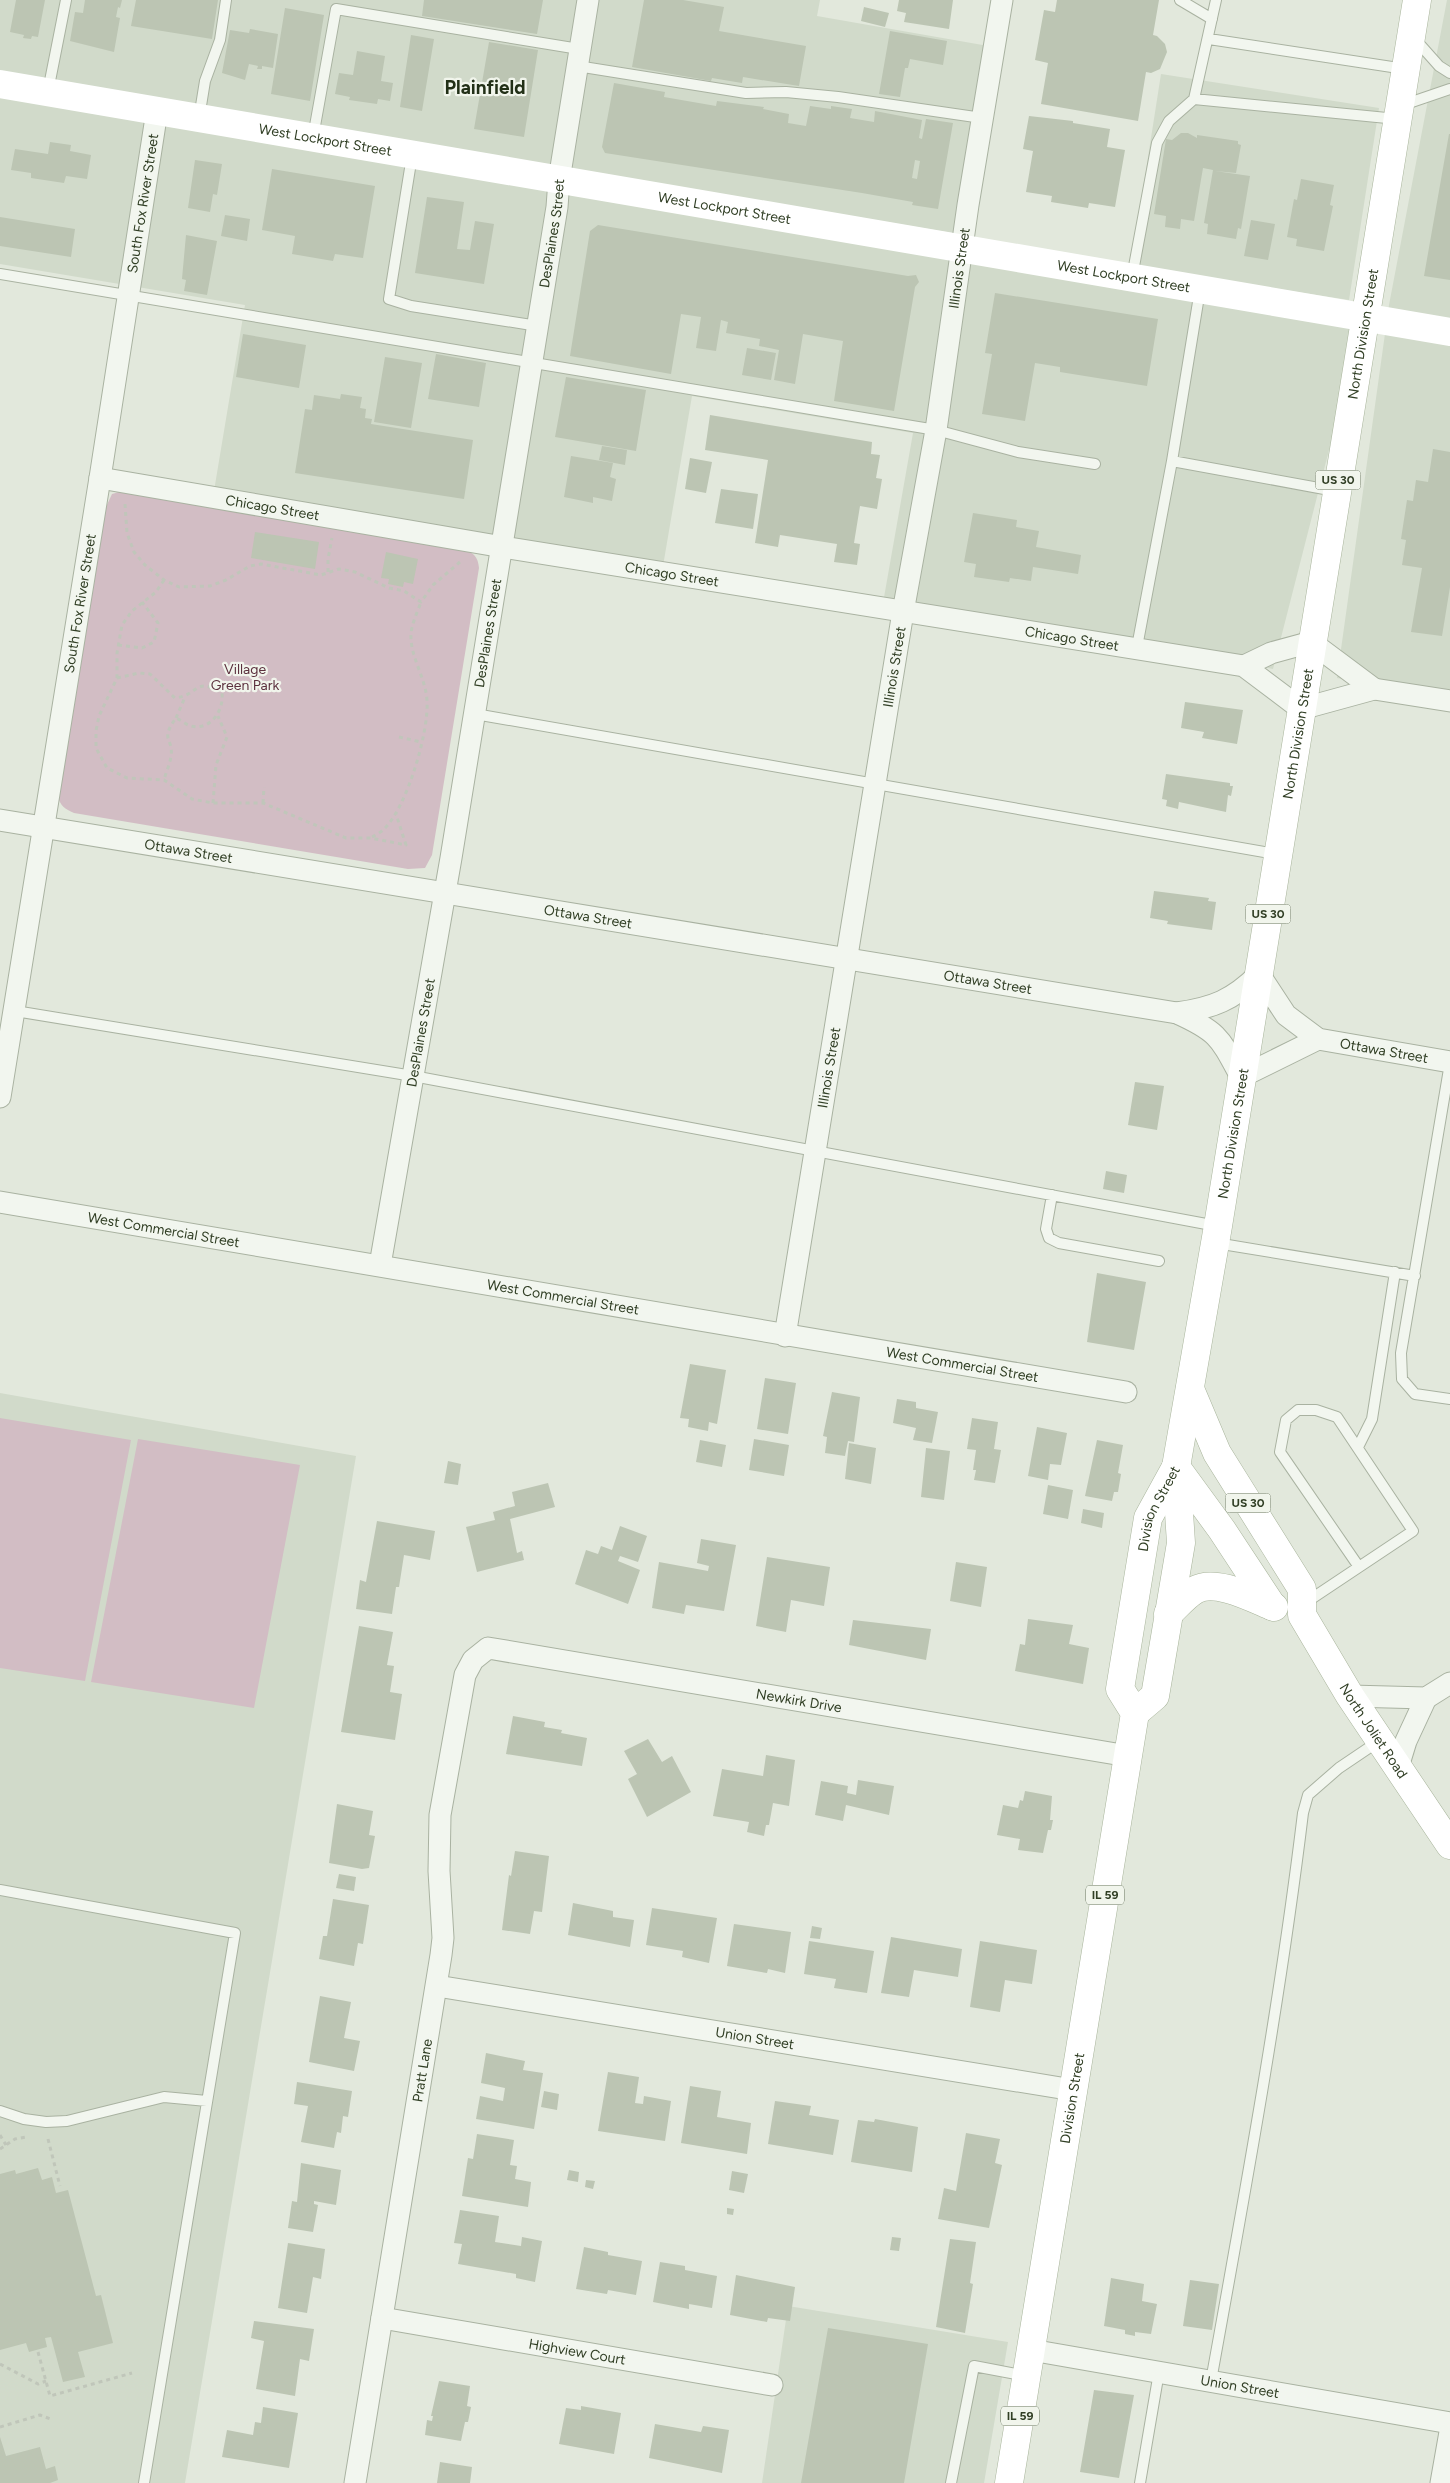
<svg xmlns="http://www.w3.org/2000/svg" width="1450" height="2483" font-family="Figtree,sans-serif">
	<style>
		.built { fill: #d1daca }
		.green { fill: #d2bdc4 }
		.building { fill: #bcc5b3; fill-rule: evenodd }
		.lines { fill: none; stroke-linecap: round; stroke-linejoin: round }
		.lane-casing { stroke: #a9b2a1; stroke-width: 12 }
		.street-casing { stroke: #a9b2a1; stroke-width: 23 }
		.primary-casing { stroke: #a8b49b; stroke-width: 29 }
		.path { stroke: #c0c6ba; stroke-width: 3; stroke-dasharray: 4 4; stroke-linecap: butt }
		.lane { stroke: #f2f6ef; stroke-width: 10 }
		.street { stroke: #f2f6ef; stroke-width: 21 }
		.secondary { stroke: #fff; stroke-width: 28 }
		.primary { stroke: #fff; stroke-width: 28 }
		.labels { text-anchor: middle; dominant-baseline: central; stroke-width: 4.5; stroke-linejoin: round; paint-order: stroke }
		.shield { fill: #f1f5ec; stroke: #6b7661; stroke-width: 1 }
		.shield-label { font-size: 12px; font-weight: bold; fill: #313f25 }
		.street-label { font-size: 14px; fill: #313f25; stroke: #f1f5ec }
		.park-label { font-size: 14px; fill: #5c313e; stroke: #f1f5ec }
		.district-label { font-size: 19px; font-weight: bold; fill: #223017; stroke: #f1f5ec }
	</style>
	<rect width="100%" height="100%" fill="#e2e8dc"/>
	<path class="built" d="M0 0H820L817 16 994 47 959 234 0 76Z
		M1447 0H1450V698L1337 678 1389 305Z
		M1161 74 1379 108 1349 300 1131 266Z
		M0 92 1362 321 1273 669 883 603 913 433 692 396 663 566 214 491 245 305 0 264Z
		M0 1393 356 1456 185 2483H0Z
		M788 2306 1008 2342 984 2483H762Z"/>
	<path class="green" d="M119 492 468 551C476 555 478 559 479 568L432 855 425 868 408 869 74 813C65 809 60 806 58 796L106 507 112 494Z
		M0 1418 131 1440 85 1681 0 1668Z
		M138 1439 300 1465 254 1708 91 1682Z"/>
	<path class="building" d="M16 0H45L38 37 32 36 31 39 23 38 24 35 10 32Z
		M85 0H122L120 8 118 7 116 17 120 18 114 52 70 41 75 12 83 13Z
		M136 0H218L212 39 131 26Z
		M424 0H543L537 34 422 16Z
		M644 0H683L724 7 719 31 806 46 799 86 743 77 742 83 712 78 711 81 632 67Z
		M899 0H953L949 29 904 22 906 13 897 11Z
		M1057 0H1159L1153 35 1157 36 1165 44 1167 52 1160 69 1151 73 1146 72 1138 121 1041 104 1048 63 1035 60 1044 10 1055 12Z
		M864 7 889 13 885 27 861 21Z
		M285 8 324 15 310 101 271 94Z
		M250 29 278 34 273 68 262 66V69H257L258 66 249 64 245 80 222 73 230 30 249 33Z
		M890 31 947 41 943 65 910 59 908 68H905L900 97 879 94Z
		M411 35 434 39 422 111 400 107Z
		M489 42 538 50 524 137 474 129Z
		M357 51 385 56 381 81 393 83 390 101 378 99 377 104 349 100 350 97 335 94 339 73 353 75Z
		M614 83 665 92 664 97 716 106 717 101 764 107 763 109 789 114 788 123 806 126 810 106 831 109V106L852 109 850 118 874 122 875 111 922 120 919 138 922 139 926 119 953 123 938 209 912 205 913 202 862 193 605 153 602 147ZM915 160 920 161 917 179 912 178Z
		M1029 116 1073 121V123L1110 129 1107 147 1125 150 1115 207 1089 203 1088 208 1051 202 1052 196 1026 192 1033 151 1023 149Z
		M1181 133H1188L1197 138V135L1238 141V144L1241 145 1236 173 1215 171 1250 176 1241 229 1238 228 1236 239 1207 234 1208 224 1204 223 1213 170 1203 168 1194 221 1181 219 1180 229 1165 227 1166 216 1154 214 1166 139 1172 140Z
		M1449 134H1450V280L1424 276Z
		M50 142 71 145 70 151 91 155 87 179 66 176 64 183 31 178V173L11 170 15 149 48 154Z
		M195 160 222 164 217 195 213 194 210 212 188 208Z
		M272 169 375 186 363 258 335 254 333 261 292 254 295 236 262 230Z
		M1301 179 1334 185 1330 205 1333 206 1324 251 1296 246 1297 239 1287 237 1294 199 1297 200Z
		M427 197 464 202 457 249 470 250 475 221 494 224 484 284 415 273Z
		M225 215 250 219 247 241 221 236Z
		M0 217 75 229 71 257 0 246Z
		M1251 220 1275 224 1268 260 1244 256Z
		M598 225 908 276 916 275 919 282 915 287 894 411 834 401 843 341 803 334 795 384 774 380 779 350 759 346 760 339 726 333 728 322 721 320 716 351 696 348 701 317 681 314 671 374 570 356 590 231Z
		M186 235 217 241 207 295 184 291 186 280 182 279Z
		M995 293 1158 319 1147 386 1060 372V367L1035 363 1025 421 982 414 992 354 985 353Z
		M243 334 306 345 299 388 236 377Z
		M747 348 776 353 771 380 742 375Z
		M436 354 486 363 479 407 428 399Z
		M385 357 422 363 411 428 374 422Z
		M566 377 646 390 636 451 555 437Z
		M341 394 362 397 360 408 366 409 365 418 372 419 371 424 473 440 464 499 295 473 305 409 312 410 314 395 340 399Z
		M710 415 872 442 871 454 880 455 876 478 882 479 877 509 860 506 854 543 860 544 857 565 834 562 837 544 780 535 778 547 755 543 768 460 705 450Z
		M602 446 627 450 625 465 599 460Z
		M1433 449 1450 452V587L1442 636 1411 632 1422 568 1402 565 1406 540 1401 539 1407 500 1413 501 1416 480 1428 482Z
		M571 456 613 463 610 477 616 479 612 501 593 497V503L564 497Z
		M690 458 712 462 706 493 685 489Z
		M721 489 758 494 753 529 715 523Z
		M973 513 1017 520 1016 527 1039 531 1036 547 1081 555 1078 574 1033 567 1031 581 1010 578 1009 582 974 577 976 564 964 562Z
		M255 532 319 542 315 569 251 558Z
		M386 552 418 559 413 584 404 582 403 587 388 584 389 579 381 578Z
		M1185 702 1243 710 1237 744 1202 738 1204 732 1181 728Z
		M1166 774 1230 783V786H1233L1231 796 1228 795 1226 812 1179 802 1178 809 1166 806 1167 800 1162 799Z
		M1154 891 1209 898 1208 901 1216 902 1212 930 1167 924 1168 921 1150 918Z
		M1135 1082 1164 1086 1157 1130 1128 1125Z
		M1106 1171 1127 1175 1124 1193 1103 1189Z
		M1097 1273 1146 1282 1134 1350 1087 1342Z
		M690 1364 726 1370 717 1424 709 1422 708 1431 688 1427 689 1419 680 1418Z
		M765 1378 796 1383 788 1434 757 1429Z
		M832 1392 860 1397 854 1442 848 1441 845 1456 825 1453 827 1437 823 1436Z
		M897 1399 916 1402V1408L938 1412 932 1443 913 1440 916 1428 893 1423Z
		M972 1418 998 1422 994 1449 1001 1450 995 1483 974 1480 976 1470H973L976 1450 967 1449Z
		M1037 1427 1067 1433 1061 1465 1050 1464 1048 1480 1028 1476Z
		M754 1439 789 1445 784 1476 749 1470Z
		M700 1440 726 1445 722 1467 696 1462Z
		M1097 1440 1123 1445 1118 1473 1121 1474 1118 1492H1114L1112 1501 1085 1496Z
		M849 1443 876 1448 871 1484 845 1479Z
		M926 1448 950 1451 944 1500 921 1497Z
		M448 1461 461 1464 458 1485 444 1483Z
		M548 1483 555 1507 510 1519 517 1553 522 1551 524 1560 477 1572 466 1527 495 1520 493 1512 515 1506 512 1492Z
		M1048 1485 1073 1490 1068 1519 1043 1514Z
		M1083 1509 1104 1513 1102 1528 1081 1523Z
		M377 1521 435 1531 430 1560 404 1555 399 1587H396L392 1614 356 1609 360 1580 366 1582Z
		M620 1526 647 1536 638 1562 620 1556 618 1561 640 1570 628 1604 575 1584 586 1550 598 1554 601 1546 612 1550Z
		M701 1539 736 1545 724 1611 686 1605 684 1614 652 1608 659 1562 708 1571 709 1566 697 1563Z
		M767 1557 830 1567 824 1606 791 1600 786 1632 756 1626Z
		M956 1562 987 1567 981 1607 950 1601Z
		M1028 1619 1073 1625 1069 1644 1089 1648 1083 1684 1015 1671 1020 1644 1025 1645Z
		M853 1620 931 1629 926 1660 849 1645Z
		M359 1626 393 1632 387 1665 394 1666 390 1692 402 1694 395 1740 341 1732Z
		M513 1716 545 1722 544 1727 562 1730 561 1733 587 1738 582 1766 506 1754Z
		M648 1739 662 1762 672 1756 691 1792 647 1817 628 1779 637 1774 624 1751Z
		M766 1755 795 1760 789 1806 773 1803 769 1825H766L764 1836 747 1832 749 1822 713 1816 722 1769 763 1776Z
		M858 1780 894 1786 889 1815 846 1805 843 1821 815 1815 821 1781 848 1786 847 1793 856 1795Z
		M1025 1791 1052 1796 1050 1820H1053L1051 1830H1048L1043 1853 1018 1850 1020 1839 997 1835 1003 1805 1018 1808 1020 1800 1023 1801Z
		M337 1804 373 1811 369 1835 375 1836 369 1868 362 1869 329 1863Z
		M515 1851 549 1856 542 1912 534 1911 530 1934 502 1930 509 1875 511 1876Z
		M339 1874 356 1877 354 1891 336 1888Z
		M333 1899 369 1905 363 1944 358 1943 354 1966 319 1959 323 1936H327Z
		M573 1903 613 1911V1917L634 1920 630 1947 568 1935Z
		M652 1908 717 1918 709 1963 682 1957 683 1951 646 1945Z
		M734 1924 791 1932 785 1973 768 1969 767 1973 727 1966Z
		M812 1926 822 1928 820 1939 810 1938Z
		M891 1937 962 1949 958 1977 914 1970 909 1997 881 1993Z
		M809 1941 874 1951 867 1993 834 1988 836 1979 804 1974Z
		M980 1941 1037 1950 1032 1984 1005 1980 1000 2012 970 2007Z
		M320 1996 351 2002 344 2038 360 2041 354 2071 309 2062Z
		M486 2053 525 2061 523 2070 543 2073 534 2129 476 2119 480 2096 503 2101 505 2088 481 2083Z
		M608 2072 639 2077 635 2103 643 2104 644 2096 671 2101 665 2141 598 2131Z
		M297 2082 352 2091 348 2117 343 2116 341 2133 337 2132 334 2148 301 2142 308 2106 294 2104Z
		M690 2086 721 2091 717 2117 751 2123 747 2154 681 2143Z
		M544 2091 559 2094 557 2110 541 2107Z
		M775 2101 811 2106 809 2115 839 2120 833 2155 768 2144Z
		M875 2119 918 2127 912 2172 851 2162 858 2120 874 2122Z
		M966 2133 1000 2139 995 2163 1002 2165 989 2228 938 2219 944 2188 956 2191Z
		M477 2134 514 2140 510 2165 517 2166 515 2179 531 2182 528 2207 462 2196 468 2158 473 2159Z
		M301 2163 341 2170 336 2205 314 2201V2204L318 2205 313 2232 288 2228 292 2201 297 2202Z
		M38 2168 42 2180 52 2177 56 2193 68 2190 96 2296 101 2295 113 2343 78 2352 85 2377 63 2382 51 2337 45 2338 47 2347 29 2352 26 2343 0 2350V2174L15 2170 16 2174Z
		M569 2170 579 2172 578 2182 567 2180Z
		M732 2171 748 2174 744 2193 729 2190Z
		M586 2180 595 2181 593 2189 585 2187Z
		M727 2208 734 2209 733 2215 727 2214Z
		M460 2210 499 2216 495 2242 521 2246 522 2237 542 2241 535 2282 516 2278V2274L458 2264 462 2244 454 2243Z
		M892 2237 901 2238 899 2251 890 2250Z
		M950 2239 976 2242 970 2283 973 2284 965 2333 936 2327Z
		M288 2243 325 2249 321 2279 313 2277 307 2313 278 2308Z
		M584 2247 608 2252V2255L642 2261 636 2295 608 2290 607 2294 576 2289Z
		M660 2262 685 2266V2270L717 2276 712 2308 689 2304V2309L653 2302Z
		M736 2275 795 2287 790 2321 768 2318 767 2322 730 2315Z
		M1111 2278 1144 2284 1142 2301 1157 2304 1151 2334 1135 2332V2336L1125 2334V2330L1104 2326Z
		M1190 2280 1219 2284 1212 2330 1183 2326Z
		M254 2321 314 2329 309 2361 300 2359 295 2396 256 2389 264 2341 251 2338Z
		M828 2328 928 2344 904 2483H801Z
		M439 2381 470 2386 467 2406 471 2407 468 2422H465L461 2441 425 2435 427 2420 432 2421 433 2416H431Z
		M1094 2390 1134 2395 1119 2478 1080 2472Z
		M581 2406 621 2413 614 2454 559 2444 566 2408 581 2410Z
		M263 2407 298 2413 289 2468 222 2457 227 2430 253 2435 255 2422 261 2423Z
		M655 2424 701 2432 703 2426 729 2430 722 2473 649 2458Z
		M0 2437 6 2456 40 2447 46 2469 55 2466 58 2480 50 2483H0Z
		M440 2462 472 2467 470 2483H437Z"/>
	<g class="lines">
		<defs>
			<path id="lane" d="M1180 0 1212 19
				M1209 39 1405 69
				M1415 39 1439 66 1450 73
				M577 66 746 93 786 92 838 97 982 118
				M48 91 66 0
				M1194 99 1397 119
				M1403 105 1450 89
				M199 118 205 81 220 40 226 0
				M313 137 336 9 579 49
				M412 156 389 299 411 306 538 326
				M0 274 936 430 1018 452 1095 464
				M1132 277 1157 143 1169 121 1194 99 1216 0
				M1172 461 1200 290
				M1137 647 1172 461 1335 491
				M475 714 1276 854
				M15 1011 413 1076 1217 1226
				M1450 1063 1401 1353 1402 1379 1415 1394 1450 1399
				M1052 1195 1046 1229 1049 1238 1059 1243 1159 1261
				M1216 1243 1415 1276
				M1358 1447 1372 1419 1395 1272
				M1305 1603 1413 1531 1337 1417 1316 1410H1298L1286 1420 1280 1452 1359 1567
				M0 1890 235 1933 144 2483
				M0 2111 24 2119 46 2122 67 2121 164 2097 207 2101
				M1211 2381C1245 2192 1280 2003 1303 1813L1308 1795 1339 1768 1379 1741
				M951 2483 974 2366 1026 2376
				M1140 2483 1159 2372"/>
			<g id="street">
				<path id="s1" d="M100 478 503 547 1244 666 1301 709 1374 689 1450 701"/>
				<path d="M1244 666 1271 653 1311 642 1374 689"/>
				<path id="s2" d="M0 820 1177 1013C1219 1032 1220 1038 1241 1077L1318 1039"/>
				<path id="s3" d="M1177 1013C1213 1008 1233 1000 1259 974L1286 1015 1318 1039 1450 1062"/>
				<path id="s4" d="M0 1097 100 478 157 111"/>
				<path id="s5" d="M0 1202 1126 1392"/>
				<path id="s6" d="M380 1265 451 858 557 207 559 180 588 0"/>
				<path id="s7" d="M785 1336 903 612 936 430 968 205 1002 0"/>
				<path d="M1350 1696 1426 1698 1450 1683"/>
				<path d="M1398 1767 1406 1741 1426 1698"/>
				<path id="s8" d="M437 1986 1073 2090"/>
				<path id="s9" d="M382 2318 772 2385"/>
				<path id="s10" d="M1031 2350 1450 2423"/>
				<path id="s11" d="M355 2483 441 1955 443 1938 439 1871 440 1815 465 1675 473 1660 488 1648 1128 1756"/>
				<path d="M1441 2483 1450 2432"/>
			</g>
			<g id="primary">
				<path id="s13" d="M1190 1389 1217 1453 1302 1589V1615L1350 1696 1450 1845"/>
				<path d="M1176 1467 1222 1530 1272 1606"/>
				<path d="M1168 1614C1176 1607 1185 1596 1195 1590 1216 1578 1254 1599 1274 1607"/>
				<path id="s14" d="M1135 1713 1155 1696 1181 1543 1176 1467 1218 1226 1417 0"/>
				<path id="s15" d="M1009 2483 1135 1713 1120 1689 1148 1518 1176 1467"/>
			</g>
		</defs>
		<use href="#lane" class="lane-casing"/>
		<use href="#street" class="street-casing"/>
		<use href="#primary" class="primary-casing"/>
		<path class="path" d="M125 504 127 533 134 552 145 565 164 580 179 587 210 586 226 580 250 566 261 564 321 575 339 569 355 572 389 588 404 591 421 602 433 585 460 562
			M328 572V559L332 538
			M164 580 156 592 132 611 122 625 117 653V678L99 716 96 731V748L107 768 127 778 164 780 192 799 213 803H263L346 838H371L406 845 396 814
			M118 645 142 648 154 642 158 623 142 602
			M117 678 139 673 150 674 175 698C200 695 194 676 222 693 224 710 211 731 191 726 186 725 181 720 176 718 159 741 174 738 171 756 170 764 166 772 164 780
			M176 718 185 697
			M399 737 421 742
			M213 803 216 765 227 737 218 716
			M263 803 264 787
			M372 837C376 835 381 832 384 829 407 807 429 732 427 701 426 679 412 660 411 639 410 627 417 613 421 602
			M0 2135 6 2145
			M48 2139 60 2186
			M0 2149 15 2139 26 2137
			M38 2352 50 2396 132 2373
			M0 2364 38 2384 46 2381
			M0 2427 40 2415 53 2420"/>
		<use href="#lane" class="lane"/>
		<use href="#street" class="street"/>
		<path class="secondary" id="s12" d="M0 84 1450 332"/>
		<use href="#primary" class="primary"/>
	</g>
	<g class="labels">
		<g class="shield">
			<rect x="1315.5" y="470.5" width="45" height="19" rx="4"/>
			<rect x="1245.5" y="904.5" width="45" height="19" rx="4"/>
			<rect x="1225.5" y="1493.5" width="45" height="19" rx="4"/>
			<rect x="1086" y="1885.5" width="38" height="19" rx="4"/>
			<rect x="1001" y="2406.5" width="38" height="19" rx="4"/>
		</g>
		<g class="shield-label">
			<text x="1338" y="480">US 30</text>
			<text x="1268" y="914">US 30</text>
			<text x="1248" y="1503">US 30</text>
			<text x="1105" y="1895">IL 59</text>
			<text x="1020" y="2416">IL 59</text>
		</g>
		<g class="street-label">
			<text stroke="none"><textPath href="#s12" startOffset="330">West Lockport Street</textPath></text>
			<text stroke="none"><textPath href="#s4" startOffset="905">South Fox River Street</textPath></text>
			<text stroke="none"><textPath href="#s12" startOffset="735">West Lockport Street</textPath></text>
			<text stroke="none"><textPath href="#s6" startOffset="1046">DesPlaines Street</textPath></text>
			<text stroke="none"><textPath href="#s7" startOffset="1082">Illinois Street</textPath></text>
			<text stroke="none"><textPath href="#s12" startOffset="1140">West Lockport Street</textPath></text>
			<text stroke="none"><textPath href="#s14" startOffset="1406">North Division Street</textPath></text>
			<text stroke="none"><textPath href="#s1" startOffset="175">Chicago Street</textPath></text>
			<text stroke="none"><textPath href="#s1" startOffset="580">Chicago Street</textPath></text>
			<text stroke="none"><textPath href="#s4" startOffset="500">South Fox River Street</textPath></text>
			<text stroke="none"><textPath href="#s6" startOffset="641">DesPlaines Street</textPath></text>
			<text stroke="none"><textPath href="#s1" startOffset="985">Chicago Street</textPath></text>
			<text stroke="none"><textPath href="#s7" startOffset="678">Illinois Street</textPath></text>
			<text stroke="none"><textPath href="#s14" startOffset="1001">North Division Street</textPath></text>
			<text stroke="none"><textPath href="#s2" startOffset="191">Ottawa Street</textPath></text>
			<text stroke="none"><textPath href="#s2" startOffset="596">Ottawa Street</textPath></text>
			<text stroke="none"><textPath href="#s2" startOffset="1001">Ottawa Street</textPath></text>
			<text stroke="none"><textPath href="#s6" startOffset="236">DesPlaines Street</textPath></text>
			<text stroke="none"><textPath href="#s3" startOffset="249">Ottawa Street</textPath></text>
			<text stroke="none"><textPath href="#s7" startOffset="272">Illinois Street</textPath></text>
			<text stroke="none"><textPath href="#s14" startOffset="596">North Division Street</textPath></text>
			<text stroke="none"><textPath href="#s5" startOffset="166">West Commercial Street</textPath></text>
			<text stroke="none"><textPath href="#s5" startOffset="571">West Commercial Street</textPath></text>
			<text stroke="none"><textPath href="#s5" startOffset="976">West Commercial Street</textPath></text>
			<text stroke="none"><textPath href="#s15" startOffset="994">Division Street</textPath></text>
			<text stroke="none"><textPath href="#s11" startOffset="1169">Newkirk Drive</textPath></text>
			<text stroke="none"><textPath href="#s13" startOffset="392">North Joliet Road</textPath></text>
			<text stroke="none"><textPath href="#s8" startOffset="322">Union Street</textPath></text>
			<text stroke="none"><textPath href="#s11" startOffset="418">Pratt Lane</textPath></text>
			<text stroke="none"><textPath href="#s15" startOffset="390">Division Street</textPath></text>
			<text stroke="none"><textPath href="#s9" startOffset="198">Highview Court</textPath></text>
			<text stroke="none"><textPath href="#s10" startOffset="212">Union Street</textPath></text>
		</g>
		<g class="park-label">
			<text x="245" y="669">Village<tspan x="245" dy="16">Green Park</tspan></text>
		</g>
		<g class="district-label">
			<text x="485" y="87">Plainfield</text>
		</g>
	</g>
</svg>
